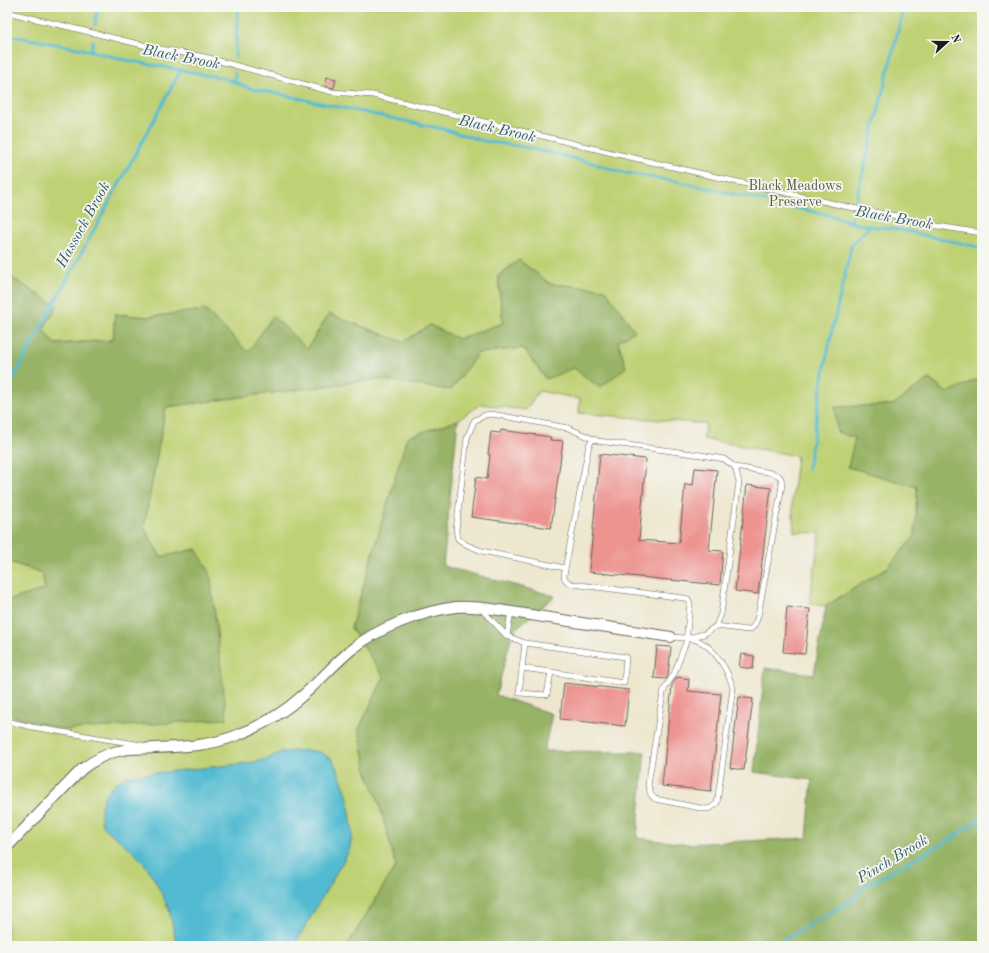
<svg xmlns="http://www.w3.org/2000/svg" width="989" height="953" viewBox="0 0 989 953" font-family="'Old Standard TT',serif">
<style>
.green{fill:#bfd174;stroke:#6e7648}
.forest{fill:#97b366;stroke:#5a6841}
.water{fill:#53bbd1;stroke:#386c76}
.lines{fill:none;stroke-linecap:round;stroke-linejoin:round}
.stream{stroke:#53bbd1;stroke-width:3}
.building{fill:#ed9390}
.service-casing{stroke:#66635b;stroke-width:6}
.minor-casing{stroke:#66635b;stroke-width:12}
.service{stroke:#fff;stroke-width:5}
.minor{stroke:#fff;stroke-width:10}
.labels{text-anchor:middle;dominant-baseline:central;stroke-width:3.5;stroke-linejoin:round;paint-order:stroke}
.park-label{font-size:14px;fill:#555b3b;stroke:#f6f6f2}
.water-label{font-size:15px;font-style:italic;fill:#325c64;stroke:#f6f6f2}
</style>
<rect width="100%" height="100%" fill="#f6f6f2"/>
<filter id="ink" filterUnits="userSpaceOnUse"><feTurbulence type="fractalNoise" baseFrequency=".025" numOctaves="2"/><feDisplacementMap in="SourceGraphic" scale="8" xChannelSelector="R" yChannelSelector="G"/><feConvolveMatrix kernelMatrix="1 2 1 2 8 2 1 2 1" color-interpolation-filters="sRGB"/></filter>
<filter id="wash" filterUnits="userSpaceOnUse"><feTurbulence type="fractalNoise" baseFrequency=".012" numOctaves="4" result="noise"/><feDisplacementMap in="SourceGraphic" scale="16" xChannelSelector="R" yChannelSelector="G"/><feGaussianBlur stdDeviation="0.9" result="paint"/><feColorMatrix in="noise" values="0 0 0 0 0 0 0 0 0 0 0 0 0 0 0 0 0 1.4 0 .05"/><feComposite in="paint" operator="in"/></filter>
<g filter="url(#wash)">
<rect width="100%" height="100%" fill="#eee7cf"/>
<g class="green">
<path d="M7,7H982V377L947,393L929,379L893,405L835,407L855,438L849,467L917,487L915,536L888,567L826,606L809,604L820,533L794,532L792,500L797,456L703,439L706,424L579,413L580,399L539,391L526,410L481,404L458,420L407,437L351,628L384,677L359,729L367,772L378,799L396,866L347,946H7V714L65,730L196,549L161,557L144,527L165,407L378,379L451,390L478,353L523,348L546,379L618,341L605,289L550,284L519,260L498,276L503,323L458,339L430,325L403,342L329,314L307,349L248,352L205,310L147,317L115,314L113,340L55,344L43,330L57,306L7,275Z"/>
<path d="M7,561L42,573L45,590L7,601Z"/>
</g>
<g class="forest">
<path d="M519,260L550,284L605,289L635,331L618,341L626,367L600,388L574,368L546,379L523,348L478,353L451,390L378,379L166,407L144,527L161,557L196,549L210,572L227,719L65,730L7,714V601L45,589L42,573L7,561V275L57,306L43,330L55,344L113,340L115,314L147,317L205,310L248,352L273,316L307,349L329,314L403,342L430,325L458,339L503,323L498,276Z"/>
<path d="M982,377V946H347L396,866L378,799L367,772L359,729L384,677L351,628L407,437L458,420L443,566L555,596L513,631L496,695L552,714L544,751L645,752L637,838L685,844L807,838L812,780L754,772L765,668L814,674L826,606L888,567L915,536L917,487L848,467L855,438L837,432L835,407L893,405L929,379L947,393Z"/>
</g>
<path class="water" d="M307,750L320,752L332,759L339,773L347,794L353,833L349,851L294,946H177L169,909L156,882L144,863L129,848L103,827L101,820V807L105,794L115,783L126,776L250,763L267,759L281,752Z"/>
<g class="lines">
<g class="stream">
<path d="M95,25L97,7"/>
<path d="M7,35L83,49L126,60L224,78L252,89L280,94L329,105L443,129L484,141L524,147L593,163L621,172L680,182L832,216L856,224L901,230L982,248"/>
<path d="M91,51L93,41"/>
<path d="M235,57L238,7"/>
<path d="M234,82L235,73"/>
<path d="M856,200L904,7"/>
<path d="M851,223L852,216"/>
<path d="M7,390L181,70"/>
<path d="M808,469L821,388L832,330L852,244L869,227"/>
<path d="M775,946L787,938L854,899L863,887L949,840L982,818"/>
</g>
</g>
<g id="blocks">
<g class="building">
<path d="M327,77L336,79L334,88L325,86Z"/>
<path d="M501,430L551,437L550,440L563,441L551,528L471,517L476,477L487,479L490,455L488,454L491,432L500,433Z"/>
<path d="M600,454L646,459L639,540L679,543L685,484L693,485L695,468L717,470L709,550L723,551L720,585L589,572Z"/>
<path d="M747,485L771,488L758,594L735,591Z"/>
<path d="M787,607L810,609L805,654L783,652Z"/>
<path d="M657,646L671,647L668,676L666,679L654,678Z"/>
<path d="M741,654L754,656L753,669L739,667Z"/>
<path d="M677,677L689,679L688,691L721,694L711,791L662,786L672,685Z"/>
<path d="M564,683L629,690L625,726L560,719Z"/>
<path d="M739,697L753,699L744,770L730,768Z"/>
</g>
</g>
</g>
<g filter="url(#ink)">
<use href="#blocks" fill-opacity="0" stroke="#66635b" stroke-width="1"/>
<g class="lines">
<defs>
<g id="service">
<path d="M7,12L155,48L205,57L332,92L373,95L608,152L738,182L857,209L903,217L925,224L982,233"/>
<path d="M593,439L589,445L564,575C564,580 567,582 572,584L684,598L688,599L690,603L686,642L674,674L665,688L663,693L648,785L651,795L655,799L705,809L711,808L717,803L733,688C728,671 716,649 699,641C690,637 680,638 671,637"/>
<path d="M565,568L482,551L467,545L458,539L456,530L467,438L474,421L485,415L492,414L568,428L598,441L701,455L724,459L735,467L739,482L721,614L716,626L704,634L688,638"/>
<path d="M481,609L507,636L511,611"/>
<path d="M716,626L748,630C754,629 756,622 758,616L781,491C782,486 783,479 779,476C772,471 744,469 735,467"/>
<path d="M507,636L525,643L626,657L624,683L551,672L547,695L519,693L525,643"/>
<path d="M522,668L551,672"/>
<path d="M7,721L32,727L142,745"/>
</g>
<path id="minor" d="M7,847L82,769C93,761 104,754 118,751C129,748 142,749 154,748C181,747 209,746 235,736C259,727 282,714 302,696C319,682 334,664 351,650C377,628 423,611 456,607C470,606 485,608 499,610L671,637"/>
</defs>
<use href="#service" class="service-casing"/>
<use href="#minor" class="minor-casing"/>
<use href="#service" class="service"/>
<use href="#minor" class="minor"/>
</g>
</g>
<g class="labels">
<g class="park-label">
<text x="795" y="186">Black Meadows<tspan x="795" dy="16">Preserve</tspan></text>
</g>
<g class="water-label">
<text transform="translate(181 58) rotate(11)">Black Brook</text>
<text transform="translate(497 130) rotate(13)">Black Brook</text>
<text transform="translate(894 219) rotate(10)">Black Brook</text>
<text transform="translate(84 225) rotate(-61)">Hassock Brook</text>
<text transform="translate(893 860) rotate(-31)">Pinch Brook</text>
</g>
</g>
<rect width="989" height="953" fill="none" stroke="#f6f6f2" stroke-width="24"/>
<g transform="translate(947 42) rotate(69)" stroke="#f6f6f2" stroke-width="3" paint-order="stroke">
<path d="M0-3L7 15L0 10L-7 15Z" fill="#1c1c1c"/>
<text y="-6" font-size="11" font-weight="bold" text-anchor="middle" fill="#1c1c1c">N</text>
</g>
</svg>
